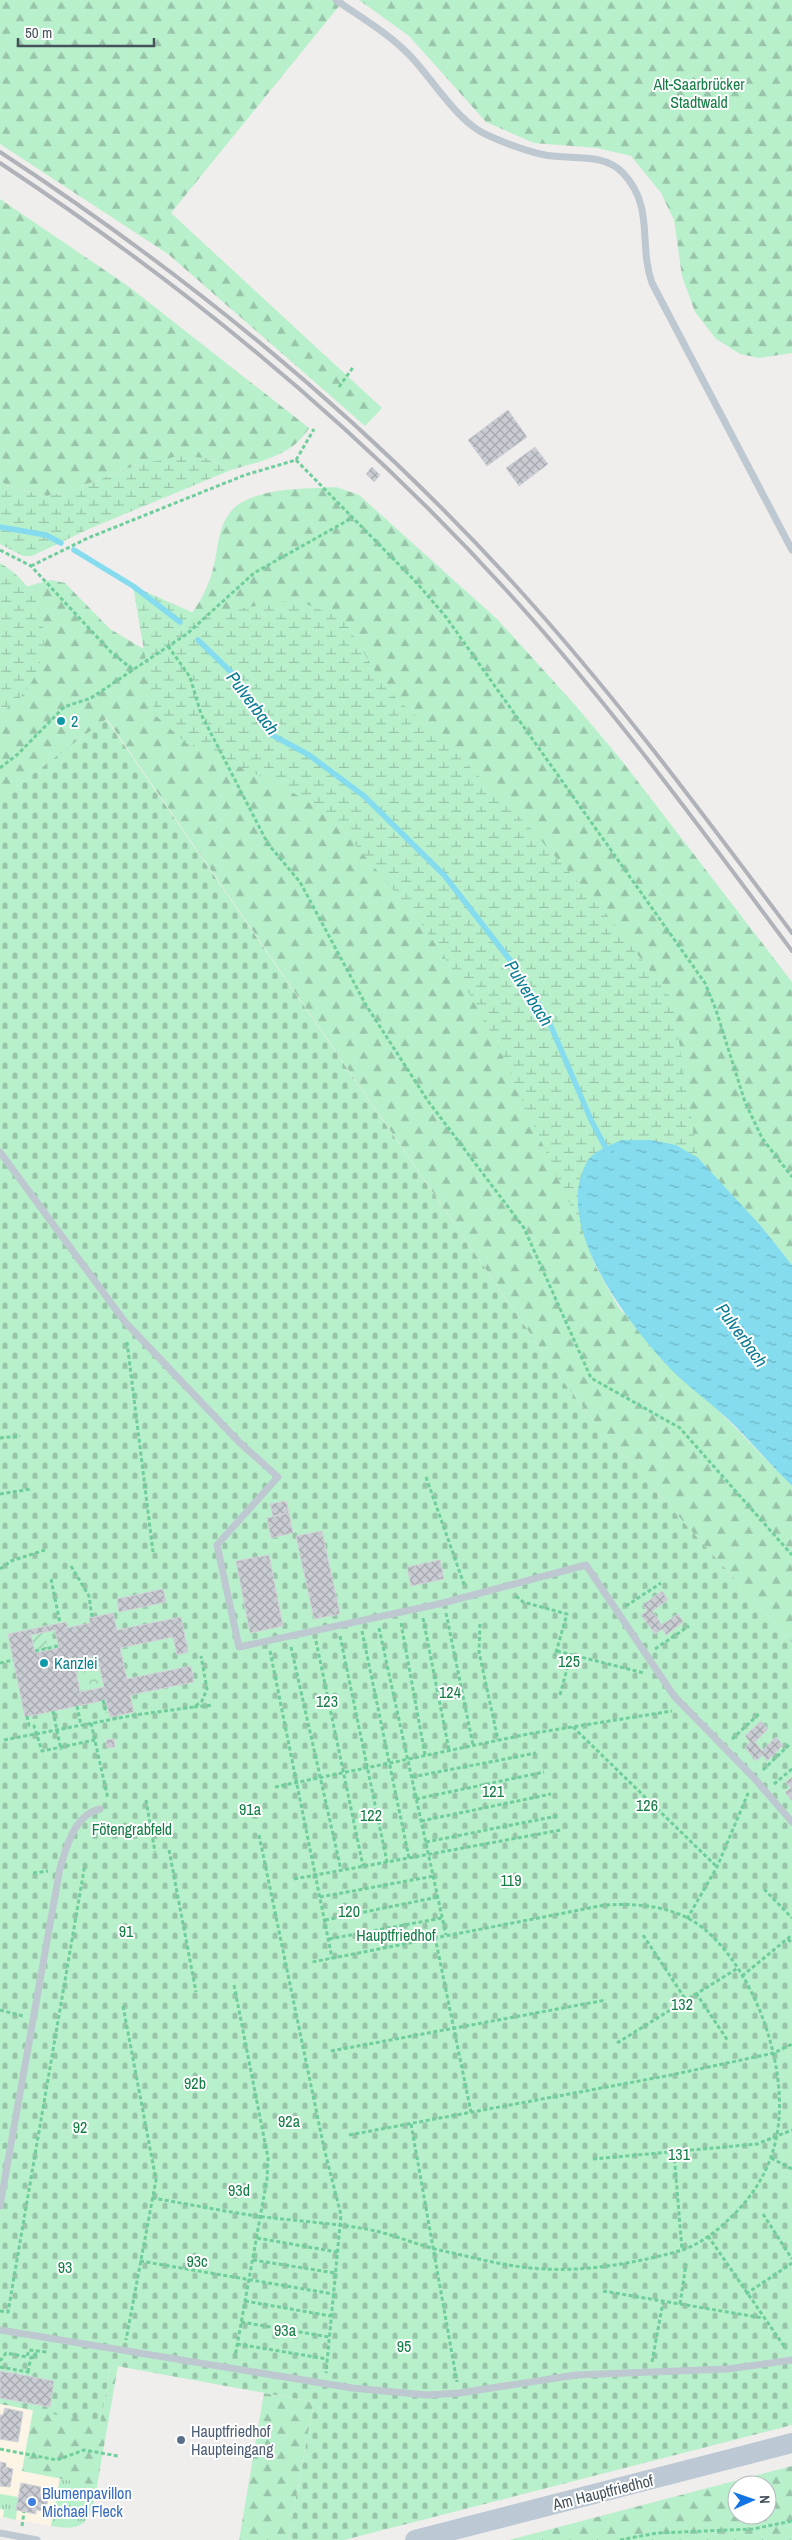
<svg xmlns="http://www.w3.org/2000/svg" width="792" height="2540" viewBox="0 0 792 2540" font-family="'Archivo Narrow',sans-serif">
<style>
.commercial{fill:#fcf4e4}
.grass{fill:url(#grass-tufts)}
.forest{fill:url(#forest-firs);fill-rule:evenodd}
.wetland{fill:url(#wetland-marsh)}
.cemetery{fill:url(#cemetery-stones)}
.park{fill:url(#park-crowns)}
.garden{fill:url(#garden-furrows)}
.water{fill:url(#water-ripples)}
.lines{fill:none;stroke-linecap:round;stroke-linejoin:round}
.stream{stroke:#84dcee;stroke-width:5.5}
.building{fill:url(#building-cross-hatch);stroke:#d1d3d9;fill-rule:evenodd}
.path{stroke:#70ce9d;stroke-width:3;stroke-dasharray:4 2.5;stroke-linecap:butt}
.service{stroke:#bdc8d0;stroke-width:7}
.secondary{stroke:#bcc9d5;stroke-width:20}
.rail{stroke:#afb2b8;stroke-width:4}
.culture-dot{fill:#0f9aa8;stroke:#fff;stroke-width:2}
.service-dot{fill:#5c6f8a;stroke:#fff;stroke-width:2}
.shop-dot{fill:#3f7fe0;stroke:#fff;stroke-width:2}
.labels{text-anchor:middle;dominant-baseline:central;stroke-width:4;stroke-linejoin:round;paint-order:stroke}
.park-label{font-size:16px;fill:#147e45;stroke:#fff}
.culture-label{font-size:16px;fill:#0d838f;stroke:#fff;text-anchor:start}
.service-label{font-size:16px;fill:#4e5e75;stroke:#fff;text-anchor:start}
.street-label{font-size:16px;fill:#45515b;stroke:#fff}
.shop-label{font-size:16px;fill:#366cbe;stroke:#fff;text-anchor:start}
.water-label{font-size:18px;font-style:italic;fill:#097b94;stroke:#fff}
</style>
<defs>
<pattern id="grass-tufts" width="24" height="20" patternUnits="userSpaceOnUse" patternTransform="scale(1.25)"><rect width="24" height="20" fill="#b9f0cc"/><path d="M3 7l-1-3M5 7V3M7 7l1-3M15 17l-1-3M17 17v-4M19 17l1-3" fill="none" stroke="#98c5a9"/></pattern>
<pattern id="forest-firs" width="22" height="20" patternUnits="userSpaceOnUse" patternTransform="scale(1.25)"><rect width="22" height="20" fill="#b9f0cc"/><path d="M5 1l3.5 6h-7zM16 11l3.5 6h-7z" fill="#98c5a9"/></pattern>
<pattern id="wetland-marsh" width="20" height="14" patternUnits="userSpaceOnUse" patternTransform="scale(1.25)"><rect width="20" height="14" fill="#b9f0cc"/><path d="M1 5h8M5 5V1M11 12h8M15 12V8" fill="none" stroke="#98c5a9"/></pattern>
<pattern id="cemetery-stones" width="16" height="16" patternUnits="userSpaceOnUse" patternTransform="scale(1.25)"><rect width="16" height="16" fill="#b9f0cc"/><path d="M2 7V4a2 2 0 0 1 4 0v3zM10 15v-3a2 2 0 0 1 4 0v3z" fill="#98c5a9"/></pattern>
<pattern id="park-crowns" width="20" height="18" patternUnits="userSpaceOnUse" patternTransform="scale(1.25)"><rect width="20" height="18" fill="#b9f0cc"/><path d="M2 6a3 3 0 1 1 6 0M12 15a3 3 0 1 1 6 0" fill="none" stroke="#98c5a9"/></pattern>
<pattern id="garden-furrows" width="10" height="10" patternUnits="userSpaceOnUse" patternTransform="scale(1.25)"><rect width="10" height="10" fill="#b9f0cc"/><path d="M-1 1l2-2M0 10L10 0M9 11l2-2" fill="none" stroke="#98c5a9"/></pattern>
<pattern id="water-ripples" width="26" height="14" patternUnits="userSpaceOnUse" patternTransform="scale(1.25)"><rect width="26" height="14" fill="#84dcee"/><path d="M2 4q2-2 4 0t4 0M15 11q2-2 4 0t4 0" fill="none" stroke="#6eb5c4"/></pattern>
<pattern id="building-cross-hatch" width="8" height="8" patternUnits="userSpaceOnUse" patternTransform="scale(1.25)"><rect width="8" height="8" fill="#c9ccd2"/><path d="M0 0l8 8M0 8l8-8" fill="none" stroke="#a5a8ad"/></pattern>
</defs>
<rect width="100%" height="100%" fill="#f0eded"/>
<path class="commercial" d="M0,2404L33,2410L22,2471L60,2478L51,2526L0,2517Z"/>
<g class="grass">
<path d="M60,2478L97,2486C91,2518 88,2533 51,2526Z"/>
<path d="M0,2494L18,2497L16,2520L3,2517L4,2510L0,2509Z"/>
</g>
<g class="forest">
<path d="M0,0H344L171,213L382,408L365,426L168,254L0,144Z"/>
<path d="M359,0H792V353L759,358L740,354L716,339L695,312L682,276L674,220L661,193L631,156L597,148L534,143L486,122L409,36Z"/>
<path d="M0,199L128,286L309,428C292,456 261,461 231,470L207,458L137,465L67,492L47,496L10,487L0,481Z"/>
<path d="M336,487L359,495L497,619L576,706L622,761L792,982V1265L761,1226L584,1235L596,1267L619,1308L792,1486V1643L601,1430L562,1380L107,719L0,799V610L21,588L51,580L65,583L110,629L142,648C178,635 198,613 211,576C220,550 215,518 242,502C270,487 306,489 336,487Z"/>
<path d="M111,2365L118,2366L97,2486L22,2471L33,2410L100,2422Z"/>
<path d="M264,2393L314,2402L288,2540H239Z"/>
<path d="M792,2466V2540H509ZM737,2485H767V2515H737Z"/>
</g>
<g class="wetland">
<path d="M179,456L207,458L231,470L91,528L32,556H23L0,544V481L10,487L47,496L67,492L137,465Z"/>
<path d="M0,563C59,597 58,679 0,713Z"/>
<path d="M133,586L198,615L295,600L343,618L376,673L394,696L455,752L528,826L604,911L672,999L698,1158L676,1145L578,1204L584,1235L494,1038L468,992L420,922L332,817L282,786L186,743L155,715Z"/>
</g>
<path class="cemetery" d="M106,719L562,1380L601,1430L792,1643V2425L344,2540H288L314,2402L111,2365L100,2423L0,2404V799Z"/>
<path class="park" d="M97,1656L104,1687L80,1692L74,1660Z"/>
<path class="garden" d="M55,1630L56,1634L46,1636L47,1645L58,1644L35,1650L31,1635Z"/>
<path class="water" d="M621,1140H651L676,1145L698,1158L761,1226L792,1265V1486C773,1467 755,1447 737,1428C714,1404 685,1386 663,1361C625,1318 552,1224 587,1162C593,1151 611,1145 621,1140Z"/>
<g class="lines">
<g class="stream">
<path d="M0,527L46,535L61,543"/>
<path d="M74,550L133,586L180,622"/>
<path d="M198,640L230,671L272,735L309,755L364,796L444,875L510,960L547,1017L591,1120L609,1154"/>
</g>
</g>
<g class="building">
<path d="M508,410L527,437L487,466L468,440Z"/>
<path d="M535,447L548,464L519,486L506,468Z"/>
<path d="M372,467L380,475L374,482L366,474Z"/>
<path d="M286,1501L289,1513L273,1516L270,1504Z"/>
<path d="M289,1513L293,1533L271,1538L267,1518Z"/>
<path d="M322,1531L340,1614L314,1619L296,1536Z"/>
<path d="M269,1555L283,1626L250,1633L236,1561Z"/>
<path d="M440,1560L444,1579L411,1586L407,1567Z"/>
<path d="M163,1589L166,1602L119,1612L117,1599Z"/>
<path d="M662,1591L668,1600L652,1611L662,1625L678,1614L683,1622L666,1635L662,1629L655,1634L641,1615L647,1611L643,1605Z"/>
<path d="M113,1613L117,1630L181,1617L187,1646L188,1652L177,1655L173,1637L120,1648L127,1679L191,1666L194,1682L130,1695L134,1712L110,1717L106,1700L25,1717L8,1634L66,1622L67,1628L90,1623L89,1618ZM55,1630L59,1648L35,1653L31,1635ZM97,1656L104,1687L80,1692L74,1660Z"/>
<path d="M761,1721L768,1729L755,1742L762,1751L776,1737L783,1745L767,1761L763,1755L756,1761L745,1747L750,1742L745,1736Z"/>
<path d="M114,1739L115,1747L107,1748L106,1740Z"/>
<path d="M792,1777V1801L785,1792L791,1788L786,1782Z"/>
<path d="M0,2371L54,2381L50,2407L0,2398Z"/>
<path d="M5,2408L23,2412L18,2442L0,2439V2415H3Z"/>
<path d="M0,2462L6,2463V2467L13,2469L10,2487L0,2486Z"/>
<path d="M21,2483L41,2487L40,2495L49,2496L45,2511L36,2510V2514L16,2510Z"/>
</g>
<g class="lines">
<g class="path">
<path d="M339,387L354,366"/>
<path d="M296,460L416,582L446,617L705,983L716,1010L745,1102L762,1138L792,1177"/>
<path d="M0,550L31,566L111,652L132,669"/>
<path d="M31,566L88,538L245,475L296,460L314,429"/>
<path d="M168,646L190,677L201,714L268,844L300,882L366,1005L428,1101L524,1228L591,1378L680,1428L792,1555"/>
<path d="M0,768L18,754L64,707L91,698L188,633L254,573L352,518"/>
<path d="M127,1342L153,1552"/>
<path d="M0,1438L20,1436"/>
<path d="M426,1477L465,1587"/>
<path d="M0,1494L31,1489"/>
<path d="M71,1566L89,1596L92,1617"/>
<path d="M0,1569L11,1561L45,1550"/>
<path d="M51,1579L60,1623"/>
<path d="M516,1596L523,1602L567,1614L555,1656"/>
<path d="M626,1606L661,1583"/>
<path d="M446,1613L473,1745"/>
<path d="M423,1618L449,1750"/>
<path d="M401,1623L425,1755"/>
<path d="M480,1624L479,1652L498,1740"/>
<path d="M379,1628L446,1935"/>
<path d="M362,1631L409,1858"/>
<path d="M340,1636L387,1862"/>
<path d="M316,1641L363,1866"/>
<path d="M291,1647L341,1870"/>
<path d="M655,1649L689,1626"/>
<path d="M35,1651L58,1646"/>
<path d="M270,1651L332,1958"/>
<path d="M557,1651L644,1673"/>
<path d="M0,1663L13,1660"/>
<path d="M560,1695L571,1654"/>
<path d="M103,1700L106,1713"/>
<path d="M77,1706L81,1725"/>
<path d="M194,1707L213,1705"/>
<path d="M53,1711L61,1750"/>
<path d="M27,1716L29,1725L34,1726L42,1751L95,1740"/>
<path d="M91,1723L108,1799"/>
<path d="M573,1727L717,1867"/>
<path d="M732,1739L760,1713"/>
<path d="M4,1740L135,1715L194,1707L202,1701L207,1689L201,1656"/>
<path d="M763,1770L789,1745"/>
<path d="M412,1777L536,1753"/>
<path d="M774,1784L792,1769"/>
<path d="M275,1787L528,1734L672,1711"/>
<path d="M416,1799L544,1772"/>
<path d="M146,1800L155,1852"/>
<path d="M421,1821L551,1794"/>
<path d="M259,1835L324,2148L341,2215L326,2373"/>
<path d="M426,1842L557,1816"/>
<path d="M169,1850L196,1992"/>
<path d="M33,1873L48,1871"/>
<path d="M294,1879L561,1830"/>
<path d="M764,1889L792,1918"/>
<path d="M320,1897L434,1876"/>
<path d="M687,1919L717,1867L749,1791"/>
<path d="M325,1920L438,1897"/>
<path d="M643,1935L686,2000"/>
<path d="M435,1937L471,2112"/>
<path d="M329,1939L442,1918"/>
<path d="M788,1939L792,1943"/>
<path d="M742,1976L792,1935"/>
<path d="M234,1985L268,2158L267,2179L235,2357"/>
<path d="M696,1993L728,2041"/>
<path d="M123,2006L156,2180L126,2340"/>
<path d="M0,2010L23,2016"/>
<path d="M617,2043L738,1968"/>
<path d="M331,2051L606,2000"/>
<path d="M411,2124L457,2382"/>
<path d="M349,2135L671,2075L774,2053L792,2044"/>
<path d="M674,2153L682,2250"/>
<path d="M771,2158L792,2169"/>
<path d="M593,2159L757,2144L792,2130"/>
<path d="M152,2198C189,2204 226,2212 264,2217C297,2221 332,2223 366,2229C389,2233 412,2243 435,2249C467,2256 499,2265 531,2268C580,2273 632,2264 679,2251C698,2246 717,2231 730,2218C753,2197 770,2169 776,2139C791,2072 756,1971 703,1928C675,1906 639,1903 605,1905L312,1962"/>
<path d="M763,2214L792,2259"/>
<path d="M708,2236L786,2349"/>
<path d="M257,2238L337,2252"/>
<path d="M253,2260L335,2273"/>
<path d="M140,2261L333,2294"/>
<path d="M603,2291L763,2318"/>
<path d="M746,2294L792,2263"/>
<path d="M245,2301L331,2316"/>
<path d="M680,2304L686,2264"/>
<path d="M0,2311L8,2312L85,1864"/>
<path d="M241,2322L329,2337"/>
<path d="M237,2344L327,2359"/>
<path d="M30,2357L35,2358L36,2351"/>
<path d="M0,2361L6,2353L27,2357L29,2350L47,2352"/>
<path d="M652,2362L663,2302"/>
<path d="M0,2367L28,2372L27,2376"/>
<path d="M28,2372L31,2357"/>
<path d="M0,2449L57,2460L84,2450L118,2456"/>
<path d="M22,2526L24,2512"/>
<path d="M620,2540L657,2533L753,2529L792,2521"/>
</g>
<g class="service">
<path d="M336,0C362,18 393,36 414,60C434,82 459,123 487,135C505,143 526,151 545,155C571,160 603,152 623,173C655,207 638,244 652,283L792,550"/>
<path d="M0,1152L125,1322L239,1442L278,1477L217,1545L239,1647L443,1603L586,1565L674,1696L754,1778L792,1822"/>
<path d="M0,2206L60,1868C67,1846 74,1815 100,1809"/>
<path d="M0,2330L352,2388L427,2395L459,2393L576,2375L728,2369L792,2360"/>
<path d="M0,2533L37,2540"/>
</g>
<path class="secondary" d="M415,2540L792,2443"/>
<g class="rail">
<path d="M0,152C188,275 364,419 515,585C615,695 703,814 792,933"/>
<path d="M0,163C185,285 359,428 508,592C611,705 701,829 792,951"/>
</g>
</g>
<g class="culture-dot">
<circle cx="61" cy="721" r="5"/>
<circle cx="44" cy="1663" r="5"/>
</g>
<circle class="service-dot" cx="181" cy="2440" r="5"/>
<circle class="shop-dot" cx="32" cy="2502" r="5"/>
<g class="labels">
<g class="park-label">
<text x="699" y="84">Alt-Saarbrücker<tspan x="699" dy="18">Stadtwald</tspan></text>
<text x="569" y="1661">125</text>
<text x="450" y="1692">124</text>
<text x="327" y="1701">123</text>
<text x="493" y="1791">121</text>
<text x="647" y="1805">126</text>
<text x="250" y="1809">91a</text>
<text x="371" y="1815">122</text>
<text x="132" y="1829">Fötengrabfeld</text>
<text x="511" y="1880">119</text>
<text x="349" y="1911">120</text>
<text x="126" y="1931">91</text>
<text x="396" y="1935">Hauptfriedhof</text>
<text x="682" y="2004">132</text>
<text x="195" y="2083">92b</text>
<text x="289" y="2121">92a</text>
<text x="80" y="2127">92</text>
<text x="679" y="2154">131</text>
<text x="239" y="2190">93d</text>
<text x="197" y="2261">93c</text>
<text x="65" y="2267">93</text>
<text x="285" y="2330">93a</text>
<text x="404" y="2346">95</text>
</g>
<g class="culture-label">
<text x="71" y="721">2</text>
<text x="54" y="1663">Kanzlei</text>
</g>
<g class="service-label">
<text x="191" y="2431">Hauptfriedhof<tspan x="191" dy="18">Haupteingang</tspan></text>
</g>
<g class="street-label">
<text transform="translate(603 2492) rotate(-14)">Am Hauptfriedhof</text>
</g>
<g class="shop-label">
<text x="42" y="2493">Blumenpavillon<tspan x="42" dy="18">Michael Fleck</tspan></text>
</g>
<g class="water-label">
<text transform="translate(253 703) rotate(53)">Pulverbach</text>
<text transform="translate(529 993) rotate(58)">Pulverbach</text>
<text transform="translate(742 1335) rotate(54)">Pulverbach</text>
</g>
</g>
<g transform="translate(752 2500) rotate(88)"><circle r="24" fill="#ffffff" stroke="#b5b9bd"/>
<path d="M0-4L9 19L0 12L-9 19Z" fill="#1375e3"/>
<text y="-8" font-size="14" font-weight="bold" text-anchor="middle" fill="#45515b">N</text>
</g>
<path d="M18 38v8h136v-8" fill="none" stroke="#45515b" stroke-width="2.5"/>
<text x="25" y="38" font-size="15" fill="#45515b" stroke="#ffffff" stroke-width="4" paint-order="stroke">50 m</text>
</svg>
